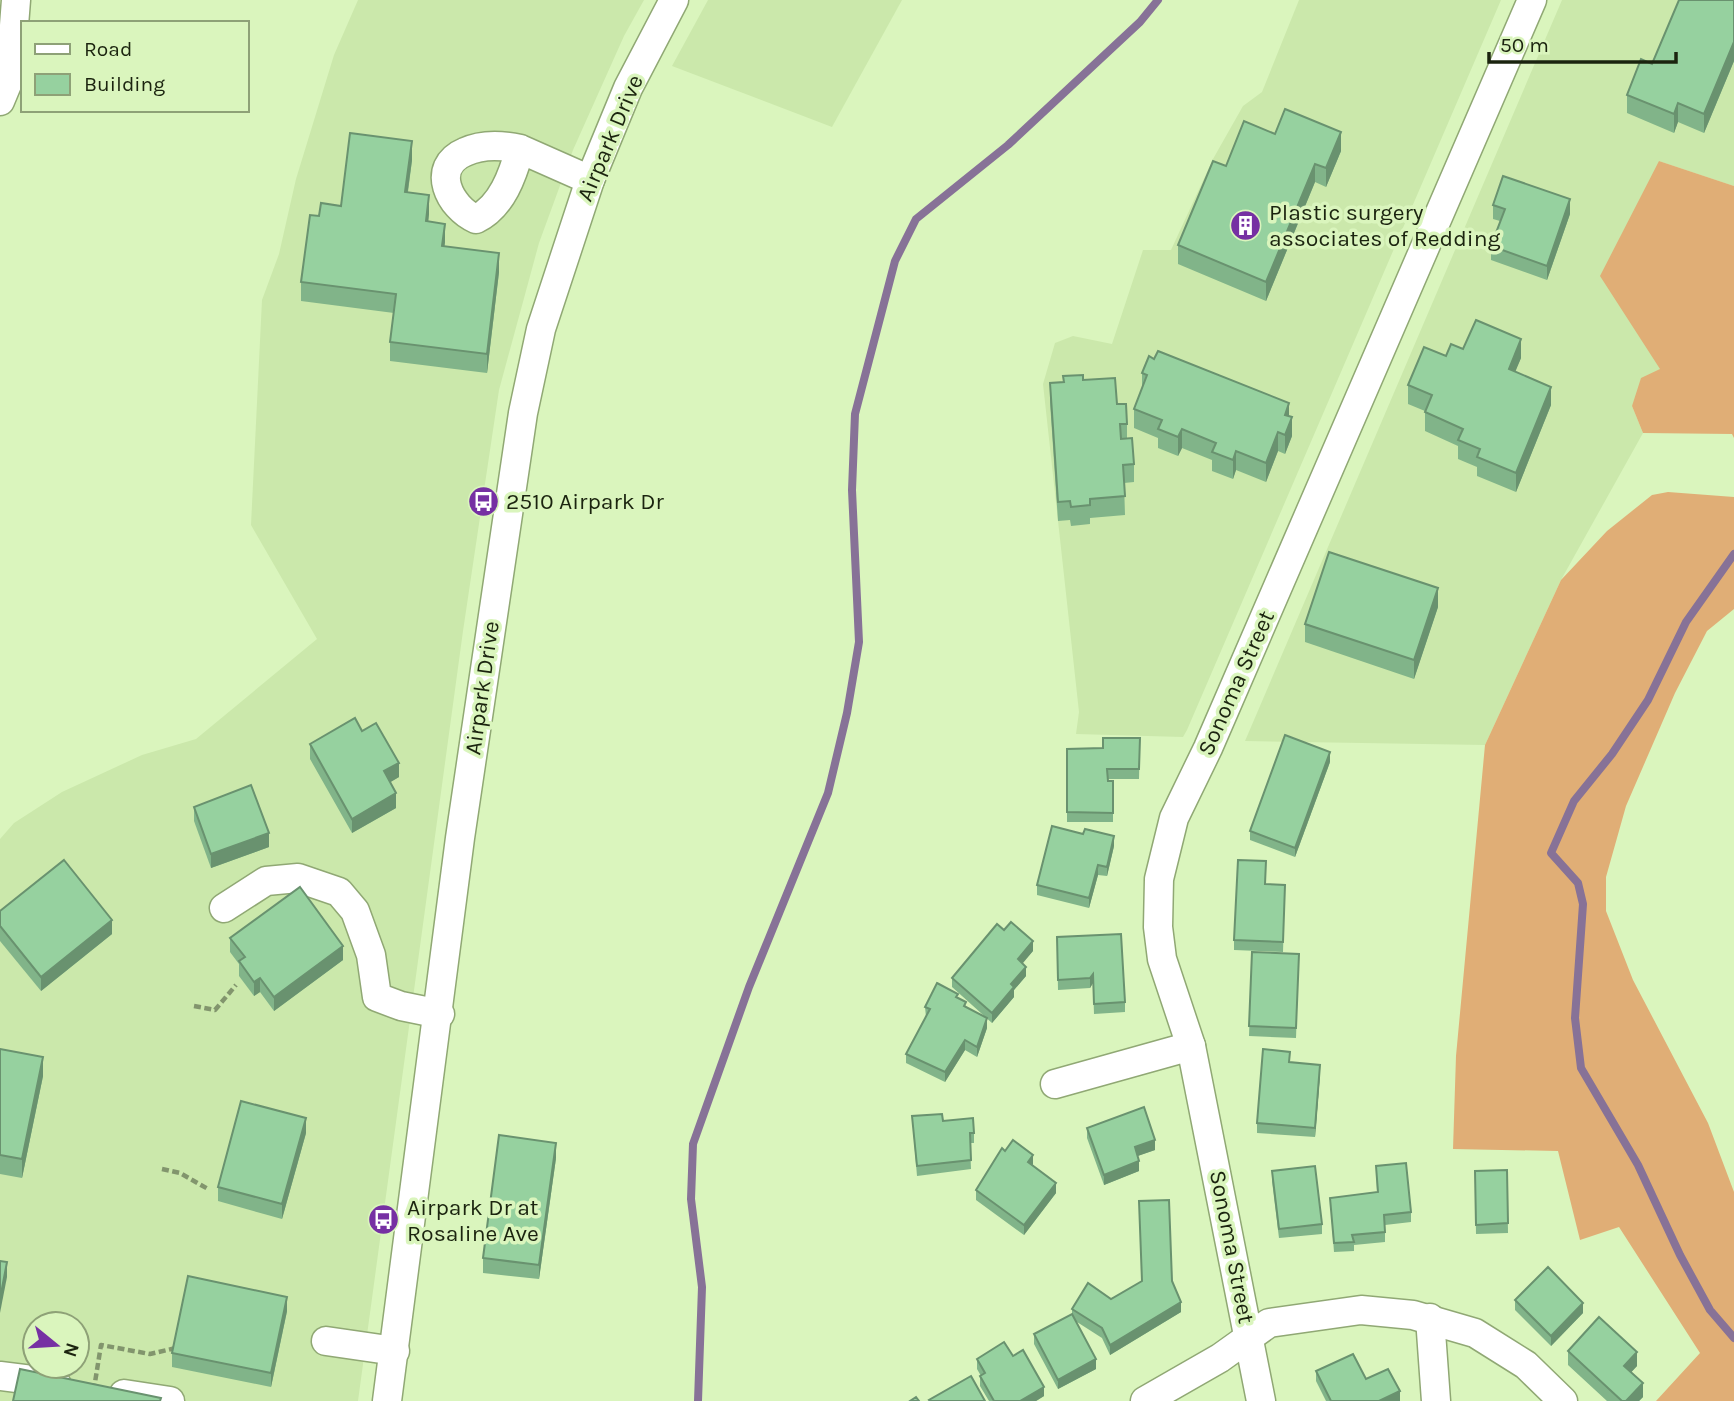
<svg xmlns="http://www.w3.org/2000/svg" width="1734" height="1401" viewBox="0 0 1734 1401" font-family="Karla,sans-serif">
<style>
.built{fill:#cbe8ab;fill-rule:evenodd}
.forest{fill:#e0ae76}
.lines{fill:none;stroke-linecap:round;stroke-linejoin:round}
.stream{stroke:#877297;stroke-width:8}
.minor-casing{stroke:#90a874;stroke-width:31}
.path{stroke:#82956d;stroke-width:4.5;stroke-dasharray:7 3.5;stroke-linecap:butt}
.minor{stroke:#fff;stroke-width:28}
.wall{fill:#81b489}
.shaded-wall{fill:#69926f}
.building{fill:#96d19f;stroke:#69926f;stroke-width:2}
.labels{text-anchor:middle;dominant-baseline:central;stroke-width:7;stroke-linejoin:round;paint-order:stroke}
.street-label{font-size:23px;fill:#1b240f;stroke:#daf5bd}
.poi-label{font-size:23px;fill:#1b240f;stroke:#daf5bd;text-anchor:start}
</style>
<rect width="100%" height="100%" fill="#daf5bd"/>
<g class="built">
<path d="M358,0H644L624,36L573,150L539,243L499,390L463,631L358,1401H0V839L14,823L62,792L142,755L196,739L317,639L251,525L262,300L279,254L296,179L334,55ZM35,1324H77V1366H35Z"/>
<path d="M708,0H902L832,127L672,66Z"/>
<path d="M1299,0H1501L1187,730L1183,737L1076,734L1079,712L1043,384L1055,343L1073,336L1112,344L1143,250H1171L1213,159L1243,106L1262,92Z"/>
<path d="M1562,0H1734V186L1659,161L1660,370L1632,406L1643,433L1561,580L1485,745L1245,741Z"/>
</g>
<g class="forest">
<path d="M1659,161L1734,186V438L1732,434L1643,433L1632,406L1641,378L1660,369L1600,276Z"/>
<path d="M1668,492L1734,497V609L1707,631L1675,693L1626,806L1606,877V911L1633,980L1708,1123L1734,1192V1401H1656L1700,1353L1619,1227L1580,1240L1558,1151L1453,1149L1456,1056L1485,745L1561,580L1607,531L1652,495Z"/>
</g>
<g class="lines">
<g class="stream">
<path d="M1734,554L1686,622L1648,700L1612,754L1574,801L1551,853L1578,883L1583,904L1575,1018L1581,1068L1638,1165L1680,1255L1710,1310L1734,1338"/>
<path d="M698,1401L702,1287L691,1199L693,1144L749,987L828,793L847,713L859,642L852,490L855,414L895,261L916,219L1008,145L1140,22L1158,0"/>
</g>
<defs>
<g id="minor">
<path d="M0,101L10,77L16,0"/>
<path d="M520,149C502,145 482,144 465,152C429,167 450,208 476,219C502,207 513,174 520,149L590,180"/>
<path d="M224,908L266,881L298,878L339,892L355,911L371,955L377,997L401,1006L440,1014"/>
<path d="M1055,1084L1191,1046"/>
<path d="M1430,1318L1436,1401"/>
<path d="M326,1341L395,1351"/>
<path d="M0,1376L56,1383"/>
<path d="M124,1394L170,1401"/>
<path d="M387,1401L460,838L523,413L541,329L590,180L628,88L674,0"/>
<path d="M1145,1401L1220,1358L1269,1323L1361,1310L1413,1315L1475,1333L1526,1365L1563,1401"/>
<path d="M1261,1401L1191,1046L1162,959L1158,927L1159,879L1174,818L1208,748L1532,0"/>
</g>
</defs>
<use href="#minor" class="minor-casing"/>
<g class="path">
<path d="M194,1006L215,1010L236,985"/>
<path d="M162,1169L180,1173L208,1189"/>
<path d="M92,1401L101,1345L150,1354L176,1348"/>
</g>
<use href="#minor" class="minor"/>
</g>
<g class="wall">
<path d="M1734,0V61L1704,133L1678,122L1674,133L1627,113V95L1652,64Z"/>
<path d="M1275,134L1341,151L1326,187L1315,182L1266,301L1178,264V245L1226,166Z"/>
<path d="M412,160L408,192L429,214L428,222L445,242L444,247L499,272L487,373L390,361V342L394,313L301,301V282L319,216L341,206Z"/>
<path d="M1493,205L1570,214L1547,280L1491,260V246L1500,221L1493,219Z"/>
<path d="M1463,349L1521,358L1515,371L1551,405L1516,492L1477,476V467L1458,459V446L1425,431V411L1408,404V385L1446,356Z"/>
<path d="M1142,373L1289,416L1292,436L1285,454L1278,451L1266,482L1236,470L1233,479L1212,471V460L1182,448L1178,456L1158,448V438L1134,428V409L1142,389Z"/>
<path d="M1083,380L1117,404L1127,424V439L1134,464V482L1124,483L1125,515L1090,518V524L1071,526L1070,520L1058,521L1050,402V383Z"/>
<path d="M1438,607L1414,679L1305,642V624Z"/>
<path d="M362,731L399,777L390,782L396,808L352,833L310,759V744Z"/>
<path d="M1140,738L1139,779H1108V781H1113V822H1067V749L1103,748Z"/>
<path d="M1330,762L1295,857L1250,840V831Z"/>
<path d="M194,807L269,847L211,868L194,821Z"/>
<path d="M1114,846L1107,876L1098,875L1089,908L1037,895V885Z"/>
<path d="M1285,885L1283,952L1234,950V940Z"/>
<path d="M0,911L112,934L41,991L0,941Z"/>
<path d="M1057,937L1125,1002V1012L1094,1014L1093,983L1090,988L1058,990Z"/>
<path d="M230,938L343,960L274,1011L260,992L254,996L239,976V964L230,952Z"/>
<path d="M1033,951L1022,963L1026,976L1014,990V997L992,1023L952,987V978Z"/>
<path d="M1252,952L1299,954L1296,1038L1249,1036Z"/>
<path d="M958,998L987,1028L977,1057L965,1050L945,1082L906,1063V1054L926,1017L925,1007Z"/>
<path d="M0,1049L43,1076L22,1178L0,1174Z"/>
<path d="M1320,1074L1315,1137L1257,1133V1123Z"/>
<path d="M912,1116L943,1121L974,1133V1143H970L971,1169L917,1176Z"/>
<path d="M1087,1128L1155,1150L1137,1156L1139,1171L1104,1185L1087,1138Z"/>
<path d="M306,1133L282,1219L218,1201V1187Z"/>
<path d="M1005,1151L1033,1164L1032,1165L1056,1193L1024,1235L976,1200V1190Z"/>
<path d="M556,1158L539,1279L483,1273V1258Z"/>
<path d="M1376,1166L1411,1212V1222L1385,1225V1242L1354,1245V1251L1334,1252L1330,1198L1377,1192Z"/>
<path d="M1507,1170L1508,1233L1476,1234L1475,1171Z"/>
<path d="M1272,1171L1322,1224V1234L1279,1238L1272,1181Z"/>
<path d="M1172,1281L1181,1312L1110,1355L1102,1338L1077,1322L1096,1369L1058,1389L1034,1344V1334L1072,1314V1309Z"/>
<path d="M1515,1300L1583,1313L1551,1346L1515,1310Z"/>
<path d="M287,1311L271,1387L172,1367V1353Z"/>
<path d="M1568,1351L1637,1366L1631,1372L1643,1397L1639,1401H1607L1568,1365Z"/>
<path d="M1013,1356L1044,1396L1036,1401H989L980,1386V1376H981L977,1369V1359Z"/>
<path d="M1316,1371L1366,1379L1400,1401H1326L1316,1381Z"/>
</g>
<g class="shaded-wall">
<path d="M1734,42V61L1704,133V114Z"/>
<path d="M1678,103V122L1674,133V114Z"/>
<path d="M1341,132V151L1326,187V168Z"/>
<path d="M412,141V160L405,211V192Z"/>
<path d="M1315,164V182L1266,301V282Z"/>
<path d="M429,195V214L426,240V221Z"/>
<path d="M1570,199V214L1547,280V266Z"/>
<path d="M445,224V242L442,265V246Z"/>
<path d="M499,253V272L487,373V354Z"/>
<path d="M1521,339V358L1509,387V369Z"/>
<path d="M1551,387V405L1516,492V473Z"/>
<path d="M1289,403V422L1285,415Z"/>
<path d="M1292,417V436L1285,454V435Z"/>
<path d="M1182,429V448L1178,456V437Z"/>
<path d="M1278,432V451L1266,482V463Z"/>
<path d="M1236,451V470L1233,479V460Z"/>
<path d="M1438,588V607L1414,679V660Z"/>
<path d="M1330,752V762L1295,857V848Z"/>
<path d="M399,763V777L384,786V771Z"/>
<path d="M396,793V808L352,833V819Z"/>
<path d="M269,833V847L211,868V854Z"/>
<path d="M1114,836V846L1107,876V867Z"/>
<path d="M1098,865V875L1089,908V898Z"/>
<path d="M112,920V934L41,991V977Z"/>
<path d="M1033,941V951L1018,969V959Z"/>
<path d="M343,946V960L274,1011V997Z"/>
<path d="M1026,967V976L1014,990V997L992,1023V1013L1011,984Z"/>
<path d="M1093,974V983L1090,988V978Z"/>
<path d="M260,978V992L254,996V982Z"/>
<path d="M987,1018V1028L977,1057V1047Z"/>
<path d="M965,1040V1050L945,1082V1072Z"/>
<path d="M43,1057V1076L22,1178V1159Z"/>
<path d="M1320,1065V1074L1315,1137V1128Z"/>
<path d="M306,1118V1133L282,1219V1204Z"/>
<path d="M1155,1140V1150L1135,1157V1147Z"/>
<path d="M556,1143V1158L539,1279V1265Z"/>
<path d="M1033,1155V1164L1028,1172V1162Z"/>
<path d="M1139,1161V1171L1104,1185V1175Z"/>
<path d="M1056,1183V1193L1024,1235V1225Z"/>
<path d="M7,1262V1277L0,1313V1299Z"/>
<path d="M287,1297V1311L271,1387V1373Z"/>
<path d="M1181,1302V1312L1110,1355V1345Z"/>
<path d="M1583,1303V1313L1551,1346V1336Z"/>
<path d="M1637,1352V1366L1624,1380V1366Z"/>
<path d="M1096,1359V1369L1058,1389V1380Z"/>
<path d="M1643,1383V1397L1639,1401H1626Z"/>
<path d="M1044,1387V1396L1036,1401H1020Z"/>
<path d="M1400,1391V1401H1379Z"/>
</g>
<g class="building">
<path d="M1679,0H1734V42L1704,114L1678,103L1674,114L1627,95L1641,59L1652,64Z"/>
<path d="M1285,109L1341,132L1326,168L1315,164L1266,282L1178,245L1213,161L1226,166L1244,121L1275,134Z"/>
<path d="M350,133L412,141L405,192L429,195L426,221L445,224L442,246L499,253L487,354L390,342L396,294L301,282L310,215L319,216L321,203L341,206Z"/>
<path d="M1503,176L1570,199L1547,266L1491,246L1505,209L1493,205Z"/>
<path d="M1476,320L1521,339L1509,369L1551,387L1516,473L1477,457L1480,449L1458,440L1463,429L1425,412L1432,395L1408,385L1424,347L1446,356L1451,344L1463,349Z"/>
<path d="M1158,351L1289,403L1285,415L1292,417L1285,435L1278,432L1266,463L1236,451L1233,460L1212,452L1216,443L1182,429L1178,437L1158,429L1162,420L1134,409L1147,375L1142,373L1149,356L1154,359Z"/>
<path d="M1083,375V380L1115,378L1117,404H1126L1127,424H1120L1121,439L1132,438L1134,464L1123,465L1125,496L1090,499V505L1071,507L1070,501L1058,502L1050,383L1064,382L1063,376Z"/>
<path d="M1329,552L1438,588L1414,660L1305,624Z"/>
<path d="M355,718L362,731L376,723L399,763L384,771L396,793L352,819L310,744Z"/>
<path d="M1285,735L1330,752L1295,848L1250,831Z"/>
<path d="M1103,738H1140L1139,769H1107L1108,781H1113V813L1067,812V749L1103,748Z"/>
<path d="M251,785L269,833L211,854L194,807Z"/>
<path d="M1052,826L1083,834L1085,829L1114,836L1107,867L1098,865L1089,898L1037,885Z"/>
<path d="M64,860L112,920L41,977L0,926V911Z"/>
<path d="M1238,860L1266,861L1265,884L1285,885L1283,942L1234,940Z"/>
<path d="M300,887L343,946L274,997L260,978L254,982L239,961L245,957L230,938Z"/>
<path d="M1011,922L1033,941L1018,959L1026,967L1011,984L1014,987L992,1013L952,978L997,924L1004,930Z"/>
<path d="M1121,934L1125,1002L1094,1004L1093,974L1090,978L1058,980L1057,937Z"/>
<path d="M1252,952L1299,954L1296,1028L1249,1026Z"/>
<path d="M937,983L958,994L956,997L966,1002L964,1006L987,1018L977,1047L965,1040L945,1072L906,1054L930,1009L925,1007Z"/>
<path d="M0,1049L43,1057L22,1159L0,1155Z"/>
<path d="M1263,1049L1290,1052L1289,1062L1320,1065L1315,1128L1257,1123Z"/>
<path d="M241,1101L306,1118L282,1204L218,1187Z"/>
<path d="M1144,1107L1155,1140L1135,1147L1139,1161L1104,1175L1087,1128Z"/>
<path d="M942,1114L943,1121L973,1118L974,1133H970L971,1160L917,1166L912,1116Z"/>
<path d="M499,1135L556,1143L539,1265L483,1258Z"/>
<path d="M1013,1140L1033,1155L1028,1162L1056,1183L1024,1225L976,1190L1002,1148L1005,1151Z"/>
<path d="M1406,1163L1411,1212L1384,1215L1385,1232L1352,1235L1354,1242L1334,1243L1330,1198L1378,1192L1376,1166Z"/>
<path d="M1315,1166L1322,1224L1279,1229L1272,1171Z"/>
<path d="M1507,1170L1508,1223L1476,1225L1475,1171Z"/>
<path d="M1169,1200L1172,1281L1181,1302L1110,1345L1102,1328L1072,1309L1088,1283L1111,1299L1142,1281L1139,1201Z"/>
<path d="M0,1261L7,1262L0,1299Z"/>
<path d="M1548,1267L1583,1303L1551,1336L1515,1300Z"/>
<path d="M188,1276L287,1297L271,1373L172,1353Z"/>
<path d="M1072,1314L1096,1359L1058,1380L1034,1334Z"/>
<path d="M1599,1317L1637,1352L1624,1366L1643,1383L1626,1401H1622L1568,1351Z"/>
<path d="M1004,1342L1013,1356L1023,1350L1044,1387L1020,1401H994L980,1376L985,1373L977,1359Z"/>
<path d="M1353,1354L1366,1379L1388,1369L1400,1391L1379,1401H1331L1316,1371Z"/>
<path d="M20,1369L161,1398L160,1401H13Z"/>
<path d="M971,1376L985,1401H930L929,1400Z"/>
<path d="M916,1397L919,1401H910Z"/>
</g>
<defs>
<symbol id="building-disc" viewBox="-11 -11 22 22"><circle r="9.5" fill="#7630a3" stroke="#daf5bd"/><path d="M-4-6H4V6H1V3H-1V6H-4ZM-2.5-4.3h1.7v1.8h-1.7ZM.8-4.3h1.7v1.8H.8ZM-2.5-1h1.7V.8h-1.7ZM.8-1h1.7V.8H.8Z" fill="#fff"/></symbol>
<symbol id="bus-disc" viewBox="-11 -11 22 22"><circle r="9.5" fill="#7630a3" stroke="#daf5bd"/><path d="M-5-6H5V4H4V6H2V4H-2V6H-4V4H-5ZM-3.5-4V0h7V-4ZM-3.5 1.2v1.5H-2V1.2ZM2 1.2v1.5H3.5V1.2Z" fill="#fff"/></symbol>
</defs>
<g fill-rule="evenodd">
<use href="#building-disc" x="1228" y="208" width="35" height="35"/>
<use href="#bus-disc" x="466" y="484" width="35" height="35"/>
<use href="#bus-disc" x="366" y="1202" width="35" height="35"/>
</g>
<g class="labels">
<g class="street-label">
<text transform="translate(610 138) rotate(-67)">Airpark Drive</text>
<text transform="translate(1236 683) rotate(-66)">Sonoma Street</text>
<text transform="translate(482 688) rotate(-82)">Airpark Drive</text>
<text transform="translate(1232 1247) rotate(79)">Sonoma Street</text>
</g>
<g class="poi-label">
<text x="1269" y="212">Plastic surgery<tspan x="1269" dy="26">associates of Redding</tspan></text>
<text x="506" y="501">2510 Airpark Dr</text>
<text x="407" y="1207">Airpark Dr at<tspan x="407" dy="26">Rosaline Ave</tspan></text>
</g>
</g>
<rect x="21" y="21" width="228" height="91" fill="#daf5bd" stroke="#8ea177" stroke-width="2"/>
<rect x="35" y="44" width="35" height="10" fill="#ffffff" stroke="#8ea177" stroke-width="2"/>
<text x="84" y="56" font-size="21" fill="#1b240f">Road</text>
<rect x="35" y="74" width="35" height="21" fill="#96d19f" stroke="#8ea177" stroke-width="2"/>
<text x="84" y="91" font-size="21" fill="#1b240f">Building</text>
<g transform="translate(56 1345) rotate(108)"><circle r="33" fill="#daf5bd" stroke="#8ea177" stroke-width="2"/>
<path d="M0-5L12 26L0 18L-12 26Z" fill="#7630a3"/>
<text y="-10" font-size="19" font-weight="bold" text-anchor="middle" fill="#1b240f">N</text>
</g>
<path d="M1489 52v10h187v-10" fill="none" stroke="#1b240f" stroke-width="3.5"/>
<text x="1500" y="52" font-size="21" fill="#1b240f" stroke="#daf5bd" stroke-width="5" paint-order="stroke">50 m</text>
</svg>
